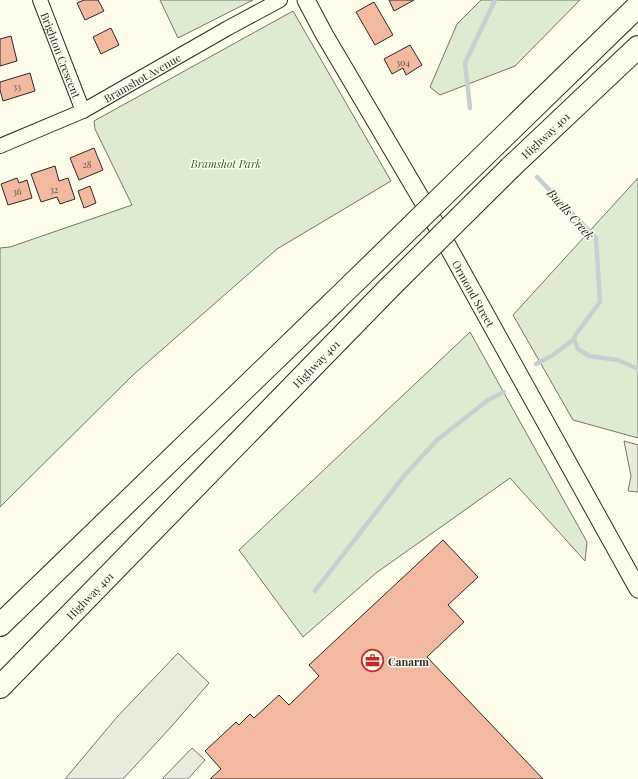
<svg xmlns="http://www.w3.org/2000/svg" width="638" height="779" viewBox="0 0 638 779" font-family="'Playfair Display',serif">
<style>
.green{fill:#deebd1;stroke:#74746e}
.parking{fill:#eceadb;stroke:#74746e}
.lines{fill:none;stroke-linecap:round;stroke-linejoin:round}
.stream{stroke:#c7d0d0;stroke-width:4.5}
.building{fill:#f2b8a0;stroke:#2b2b2b}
.minor-casing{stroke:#2b2b2b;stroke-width:16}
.tertiary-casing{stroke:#2b2b2b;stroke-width:19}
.motorway-casing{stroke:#2b2b2b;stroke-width:24}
.minor{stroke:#fdfbea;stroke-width:14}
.tertiary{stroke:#fdfbea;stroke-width:17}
.motorway{stroke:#fdfbea;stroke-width:22}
.motorway-bridge-casing{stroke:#2b2b2b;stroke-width:24;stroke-linecap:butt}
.motorway-bridge{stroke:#fdfbea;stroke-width:22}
.labels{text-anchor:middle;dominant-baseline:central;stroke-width:3;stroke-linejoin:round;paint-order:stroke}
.number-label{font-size:9px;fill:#5d4e48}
.street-label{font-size:11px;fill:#2b2b2b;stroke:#fdfbea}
.park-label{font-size:11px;font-style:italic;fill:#34623c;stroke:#fdfbea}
.poi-label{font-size:11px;font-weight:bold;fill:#2b2b2b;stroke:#fdfbea;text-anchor:start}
.water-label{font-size:12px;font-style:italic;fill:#2b2b2b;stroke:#fdfbea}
</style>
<rect width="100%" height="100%" fill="#fdfbea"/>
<g class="green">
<path d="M160,0H253L178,38Z"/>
<path d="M481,0H580L515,66L440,95L430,87L457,24Z"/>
<path d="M293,11L391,181L277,249L133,375L0,507V248L10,247L132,205L95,129L94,121Z"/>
<path d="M638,178V438L573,420L513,315Z"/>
<path d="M470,332L587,542L585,561L510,478L376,573L303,637L239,550Z"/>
</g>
<g class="parking">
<path d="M624,441L638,445V492L628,491L631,476Z"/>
<path d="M178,653L209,683L171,727L123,779H65L117,717Z"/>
<path d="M192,748L205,760L188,779H162Z"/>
</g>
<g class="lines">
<g class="stream">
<path d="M470,108L465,63L495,0"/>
<path d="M537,177L596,238L600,302L576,334L574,339L578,349L589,356L618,360L638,369"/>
<path d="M536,364L553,355L574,339"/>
<path d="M315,591L404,476L437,440L488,400L504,392"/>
</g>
</g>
<g class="building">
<path d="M84,0H98L104,11L85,20L77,3Z"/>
<path d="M389,0H414L394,11Z"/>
<path d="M374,2L393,35L375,45L356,12Z"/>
<path d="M111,28L119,45L101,54L93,37Z"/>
<path d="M11,36L17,61L0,66V39Z"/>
<path d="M410,45L422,65L406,75L403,68L392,74L384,59Z"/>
<path d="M30,73L35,91L3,101L0,90V82Z"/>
<path d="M94,148L103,170L79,180L70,158Z"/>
<path d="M55,166L59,181L68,178L75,199L60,204L57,197L41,202L31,174Z"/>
<path d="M17,178L19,183L27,180L32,198L8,205L1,184Z"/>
<path d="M90,186L96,203L84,208L78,191Z"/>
<path d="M443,540L478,577L448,605L464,622L427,657L543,779H210L221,769L205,751L236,722L239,725L250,714L254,718L279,695L289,705L319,676L309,665Z"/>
</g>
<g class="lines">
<defs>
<g id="minor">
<path id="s1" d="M40,0L83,111"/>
<path id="s2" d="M0,146L83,111L228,28L280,0"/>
</g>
<g id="tertiary">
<path id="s3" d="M306,0L324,34L426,207L638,589"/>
</g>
<g id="motorway">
<path d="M496,144L638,6"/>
<path id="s4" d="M510,168L638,47"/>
<path d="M0,625L335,301"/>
<path id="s5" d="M0,687L389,288"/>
</g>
</defs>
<use href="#minor" class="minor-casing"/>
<use href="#tertiary" class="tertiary-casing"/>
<use href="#motorway" class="motorway-casing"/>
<use href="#minor" class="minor"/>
<use href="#tertiary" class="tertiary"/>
<use href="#motorway" class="motorway"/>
<defs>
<g id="motorway-bridge">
<path d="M389,288L510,168"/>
<path d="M335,301L496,144"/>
</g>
</defs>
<use href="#motorway-bridge" class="motorway-bridge-casing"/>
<use href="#motorway-bridge" class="motorway-bridge"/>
</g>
<defs>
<symbol id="office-ring" viewBox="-11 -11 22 22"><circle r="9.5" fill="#fdfbea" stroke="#c62828" stroke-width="1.5"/><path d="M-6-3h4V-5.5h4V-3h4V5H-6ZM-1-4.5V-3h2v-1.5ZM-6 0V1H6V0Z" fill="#c62828"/></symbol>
</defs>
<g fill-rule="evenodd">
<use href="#office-ring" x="360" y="648" width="25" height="25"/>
</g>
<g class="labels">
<g class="number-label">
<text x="403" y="62">304</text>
<text x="17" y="86">33</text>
<text x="87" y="164">28</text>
<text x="54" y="189">32</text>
<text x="17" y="191">36</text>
</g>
<g class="street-label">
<text stroke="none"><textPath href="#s1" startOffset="59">Brighton Crescent</textPath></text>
<text stroke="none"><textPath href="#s2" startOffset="158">Bramshot Avenue</textPath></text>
<text stroke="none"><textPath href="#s4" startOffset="48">Highway 401</textPath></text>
<text stroke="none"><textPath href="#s3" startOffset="338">Ormond Street</textPath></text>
<text stroke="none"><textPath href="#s5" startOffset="452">Highway 401</textPath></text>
<text stroke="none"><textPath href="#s5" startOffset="128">Highway 401</textPath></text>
</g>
<g class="park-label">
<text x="226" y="163">Bramshot Park</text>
</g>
<g class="poi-label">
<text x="388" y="661">Canarm</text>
</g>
<g class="water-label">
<text transform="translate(571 214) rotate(48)">Buells Creek</text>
</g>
</g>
</svg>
